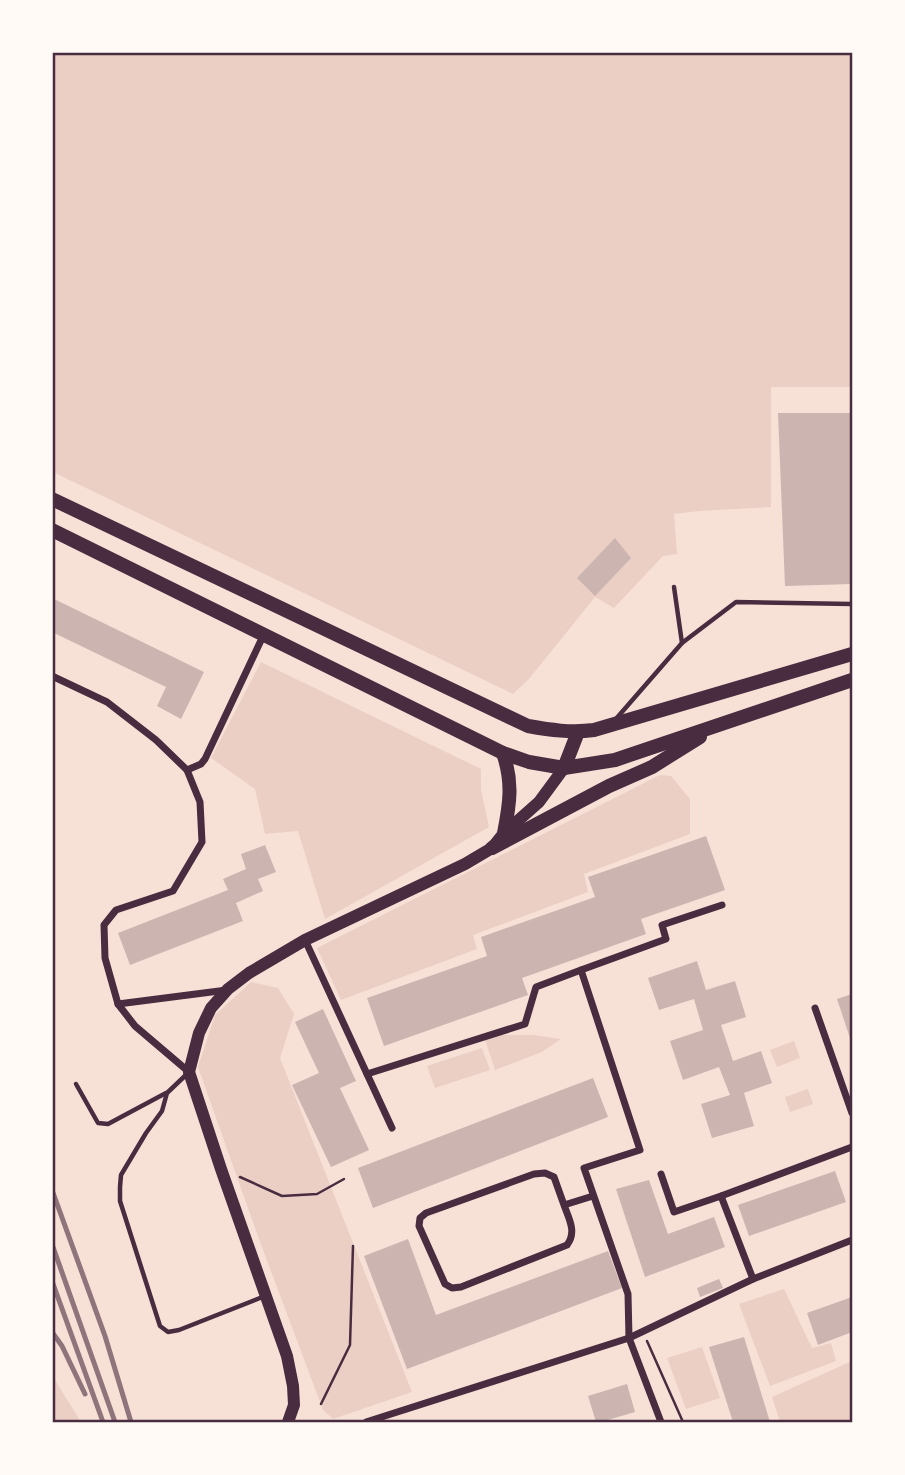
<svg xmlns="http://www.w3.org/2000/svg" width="905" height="1475" viewBox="0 0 905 1475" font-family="Ubuntu,sans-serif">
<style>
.green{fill:#ebcfc5}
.building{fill:#ccb4b1}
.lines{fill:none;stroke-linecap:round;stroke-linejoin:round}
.path{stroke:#4a2c40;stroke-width:2.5}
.service{stroke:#4a2c40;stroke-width:4.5}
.minor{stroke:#4a2c40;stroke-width:7}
.tertiary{stroke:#4a2c40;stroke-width:12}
.secondary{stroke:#4a2c40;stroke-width:14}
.rail{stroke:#8f747c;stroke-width:5}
.neatline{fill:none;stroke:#4a2c40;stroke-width:2.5}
</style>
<rect width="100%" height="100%" fill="#f7e1d7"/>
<g class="green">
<path d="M52,53H852V387H771V507L700,511L674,514L677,554L663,556L614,608L595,597L529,679L513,694L53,472Z"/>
<path d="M261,662L481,769V790L489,827L325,919L298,831L265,834L255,789L211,758Z"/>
<path d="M660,775L671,776L690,799V834L584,874L588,892L473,935L477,949L341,1000L317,948Z"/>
<path d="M251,982L278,988L294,1014L280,1058L412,1392L333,1419L323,1410L260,1242L198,1067L215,1015Z"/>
<path d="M490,1035H533L561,1039L542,1052L495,1070L484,1037Z"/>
<path d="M794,1041L800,1058L777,1067L770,1050Z"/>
<path d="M482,1048L490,1070L435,1088L427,1066Z"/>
<path d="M808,1089L813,1104L790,1112L785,1097Z"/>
<path d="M784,1289L812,1348L831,1343L836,1361L770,1386L739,1304Z"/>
<path d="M702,1347L720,1398L686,1409L667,1358Z"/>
<path d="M852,1361V1422H780L772,1397Z"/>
<path d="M52,1377H53L81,1422H53Z"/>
</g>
<g class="building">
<path d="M778,413H852V584L785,586Z"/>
<path d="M615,538L631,558L595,596L577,578Z"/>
<path d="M52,598L204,672L181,719L157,706L166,687L52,632Z"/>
<path d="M706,836L725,890L641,919L646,934L522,978L528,995L384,1046L367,998L487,956L481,937L595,897L588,877Z"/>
<path d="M265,845L276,872L258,879L263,891L236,903L243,921L130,965L118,933L228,890L223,879L246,869L241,854Z"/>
<path d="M697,961L706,990L735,981L746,1017L721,1025L733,1061L761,1051L772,1083L744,1093L754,1126L712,1138L701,1104L730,1095L719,1067L683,1080L670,1041L703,1030L694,999L659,1010L648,978Z"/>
<path d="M852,994V1044L837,999Z"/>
<path d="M323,1009L356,1081L340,1088L369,1150L331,1167L292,1085L319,1073L295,1022Z"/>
<path d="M593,1078L608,1117L373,1208L358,1168Z"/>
<path d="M835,1171L846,1202L749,1236L738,1205Z"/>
<path d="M649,1180L668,1234L714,1217L725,1247L645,1277L616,1189Z"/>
<path d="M408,1239L436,1315L608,1251L622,1288L407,1369L364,1256Z"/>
<path d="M719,1279L723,1288L700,1297L697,1288Z"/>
<path d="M852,1297V1332L818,1345L807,1313Z"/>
<path d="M744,1337L770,1422H733L709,1347Z"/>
<path d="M627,1384L635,1412L601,1422H596L588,1396Z"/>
</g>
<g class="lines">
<g class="path">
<path d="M240,1177L282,1196L317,1194L344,1179"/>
<path d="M647,1341L683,1422"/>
<path d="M321,1404L350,1345L353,1246"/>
</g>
<g class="service">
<path d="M682,643L736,602L852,604"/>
<path d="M615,720L682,643L674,587"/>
<path d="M188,1073L167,1093L162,1111L146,1133L121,1175L120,1187V1201L160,1326L168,1332L179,1330L265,1296"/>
<path d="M76,1084L98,1123L108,1124L166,1093"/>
</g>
<g class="minor">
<path d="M52,676L107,702L156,740L187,770L200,802L202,842L173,891L116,910L104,925L105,958L118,1004L135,1026L189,1072"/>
<path d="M187,770L201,764L205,759L264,634"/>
<path d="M305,940L392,1128"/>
<path d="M118,1004L227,990"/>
<path d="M815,1008L852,1113"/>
<path d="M367,1074L525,1024L536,987L581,970"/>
<path d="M661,1174L674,1212L721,1196L852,1147"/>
<path d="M721,1196L753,1279"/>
<path d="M564,1205L554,1177L545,1173L534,1174L426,1213L420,1218L419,1226L445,1284L452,1288L461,1287L567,1245C577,1232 569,1219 564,1205L593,1196"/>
<path d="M366,1422L629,1338L753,1279L852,1240"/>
<path d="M661,1422L629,1338L628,1294L584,1168L640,1150L581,970L666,939L662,925L722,905"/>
</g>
<path class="tertiary" d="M288,1422L294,1405L293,1386L287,1356L221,1169L189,1072L199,1033L211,1008L228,989L249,973L305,940L465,864L492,848L504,833L539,802L564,768"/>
<g class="secondary">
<path d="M52,499L528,726C550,730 571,733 594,730L852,654"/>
<path d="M52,530L503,753L529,762L564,768L615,760L852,680"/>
<path d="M503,753C513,782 510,803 504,833"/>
<path d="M564,768L578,732"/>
<path d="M492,848L609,786L652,767L700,737"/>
</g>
<g class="rail">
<path d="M52,1190L105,1336L131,1422"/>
<path d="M53,1247L115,1422"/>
<path d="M52,1281L103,1422"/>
<path d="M52,1332L62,1346L85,1394"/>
</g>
</g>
<rect width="905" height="1475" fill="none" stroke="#fffaf5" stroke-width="108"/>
<rect x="54" y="54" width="797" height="1367" class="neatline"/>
</svg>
